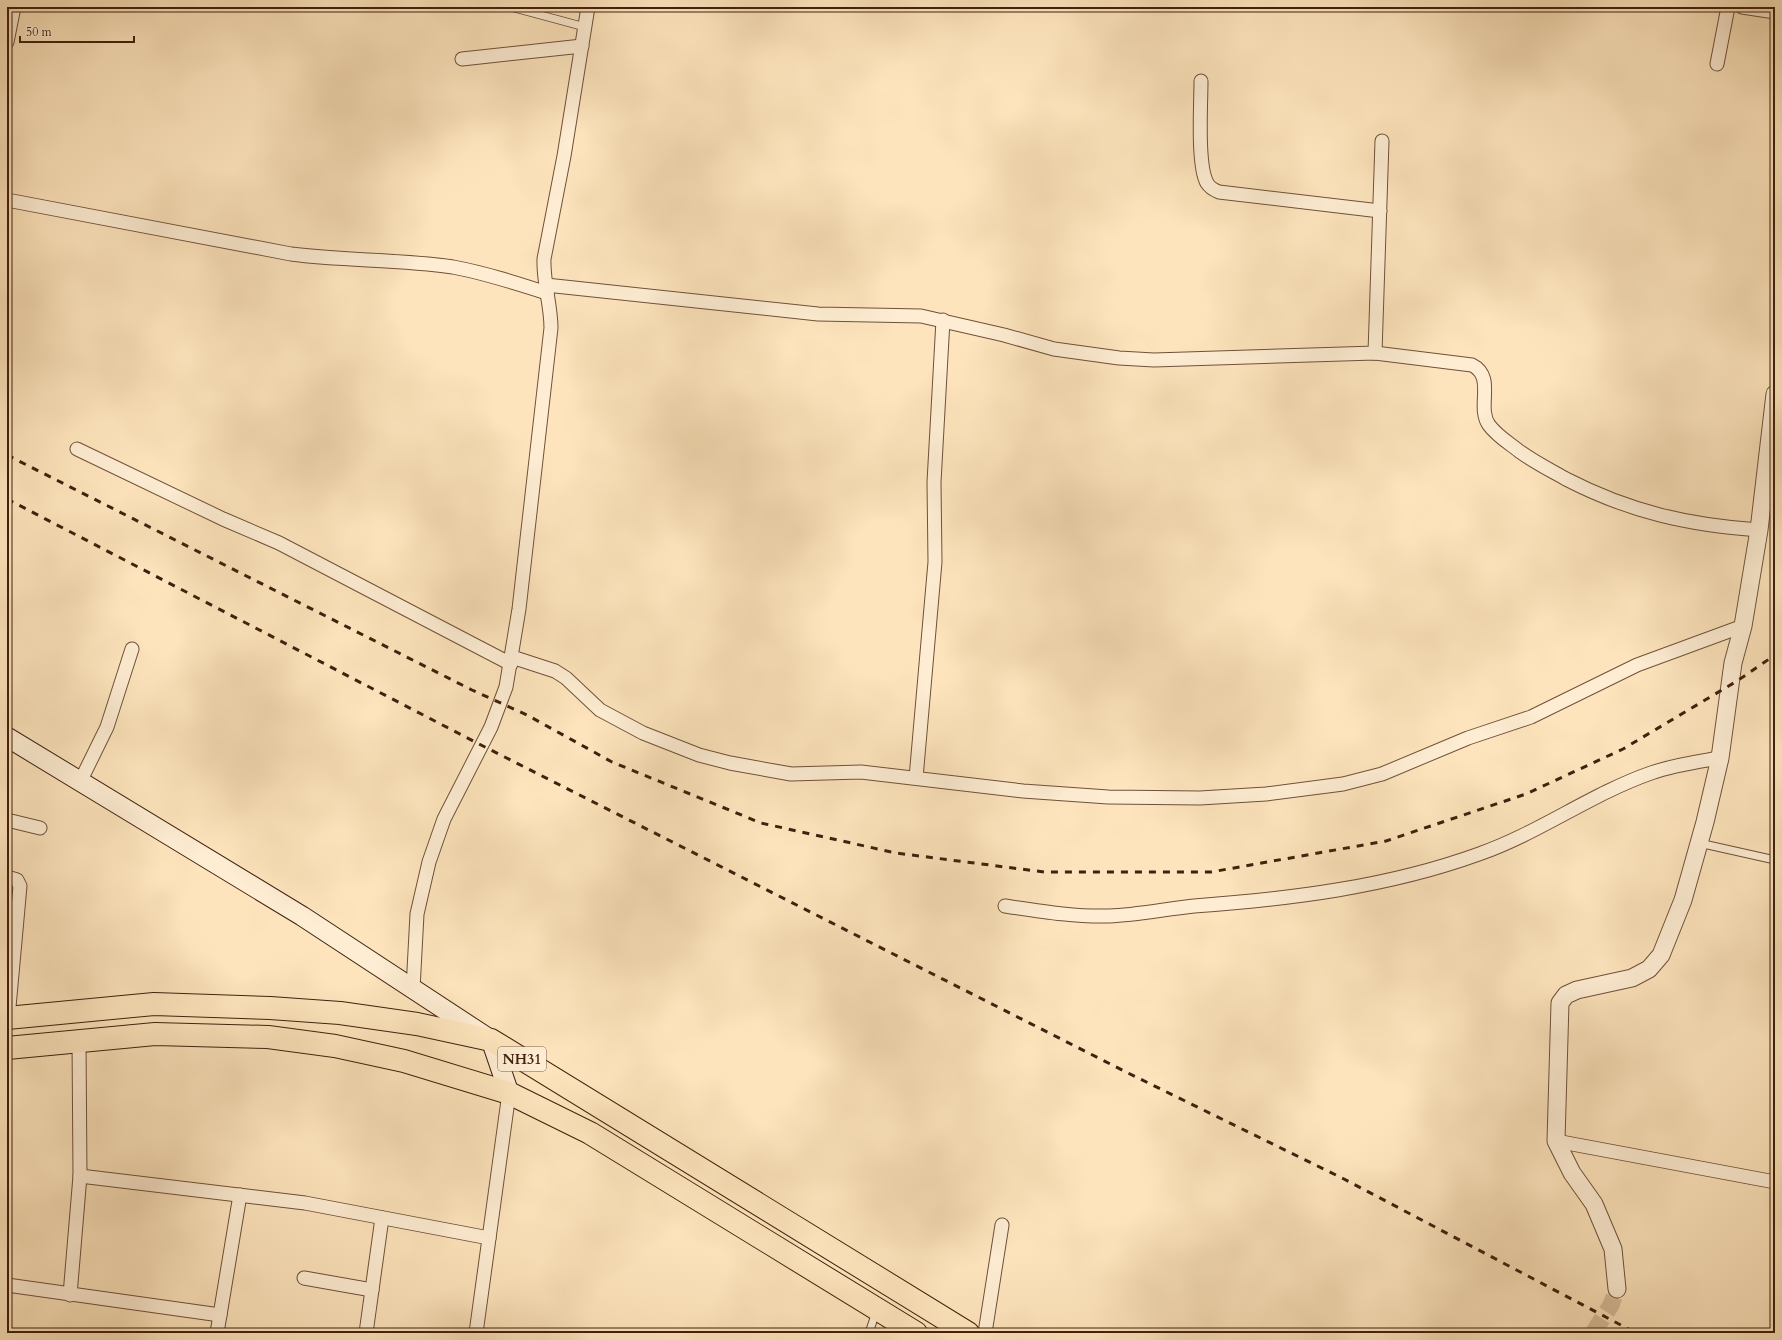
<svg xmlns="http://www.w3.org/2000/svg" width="1782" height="1340" viewBox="0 0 1782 1340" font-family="Cardo,serif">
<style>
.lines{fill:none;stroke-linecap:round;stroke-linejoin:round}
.tertiary-tunnel{stroke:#d7bd99;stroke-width:17;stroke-dasharray:17 8;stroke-linecap:butt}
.service-casing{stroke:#6f5139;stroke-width:9}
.minor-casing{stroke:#6f5139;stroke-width:15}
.tertiary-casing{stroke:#6f5139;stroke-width:19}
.secondary-casing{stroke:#40200d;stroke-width:21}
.trunk-casing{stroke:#40200d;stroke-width:24}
.service{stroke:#feedd3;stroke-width:7}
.minor{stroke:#feedd3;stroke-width:13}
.tertiary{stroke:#feedd3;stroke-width:17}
.secondary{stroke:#feedd3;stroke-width:19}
.trunk{stroke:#fde4bc;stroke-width:22}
.rail{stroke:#40200d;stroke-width:3;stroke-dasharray:7 7;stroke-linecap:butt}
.labels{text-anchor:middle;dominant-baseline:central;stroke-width:3;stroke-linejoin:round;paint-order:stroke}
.shield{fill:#feedd3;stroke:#795e48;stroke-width:1}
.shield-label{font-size:14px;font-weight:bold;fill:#40200d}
</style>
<rect width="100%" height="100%" fill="#fde4bc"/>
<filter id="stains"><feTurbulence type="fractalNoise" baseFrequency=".005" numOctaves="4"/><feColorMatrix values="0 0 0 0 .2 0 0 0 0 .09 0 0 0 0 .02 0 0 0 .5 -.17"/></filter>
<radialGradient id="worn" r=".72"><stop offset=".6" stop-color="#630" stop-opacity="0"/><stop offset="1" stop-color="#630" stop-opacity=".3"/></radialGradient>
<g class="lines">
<path class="tertiary-tunnel" d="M1593,1333L1611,1305L1617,1289"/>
<defs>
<g id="service">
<path d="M511,7L585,27"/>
<path d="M1699,843L1775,860"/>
<path d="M869,1333L876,1312"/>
</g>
<g id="minor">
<path d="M1742,7L1775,12"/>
<path d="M7,42L14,7"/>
<path d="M462,59L582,46"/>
<path d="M1717,64L1728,7"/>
<path d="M1201,81C1201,104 1197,165 1207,183C1210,188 1214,190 1219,192L1380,211"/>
<path d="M7,200L291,254C345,261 399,259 453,267C485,273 516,283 547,293"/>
<path d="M546,285L818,314L921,316L1004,335L1054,349L1119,358L1154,360L1375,353L1472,365C1496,377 1476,407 1489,425C1497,436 1509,443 1519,451C1534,462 1550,470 1566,479C1630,512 1688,525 1759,530"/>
<path d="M1375,353L1382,141"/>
<path d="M77,449L223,519L279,543L511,664"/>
<path d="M512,657L555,671L566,678L600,710L643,733L699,755L730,763L791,774L861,772L1023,791L1108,797L1200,798L1266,794L1343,784L1382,774L1468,738L1531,717L1637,665L1743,626"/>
<path d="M916,778L935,562L934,482L943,320"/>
<path d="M80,782L107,727L132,649"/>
<path d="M7,820L40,828"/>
<path d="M7,877L17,880L20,886L8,1018"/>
<path d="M1005,906C1039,911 1074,917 1109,916C1137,915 1165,909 1194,906C1290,899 1388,887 1479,854C1539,833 1591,794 1651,773C1674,765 1697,762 1720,758"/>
<path d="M413,989L417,914L429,862L444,819L491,727L506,687L519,609L551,328C551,305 543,282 544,259L564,156L588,7"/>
<path d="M1556,1141L1775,1182"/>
<path d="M80,1176L305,1203L489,1238"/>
<path d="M304,1278L372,1290"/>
<path d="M7,1285L220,1315"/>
<path d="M70,1295L80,1176L79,1040"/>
<path d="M217,1333L240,1195"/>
<path d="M366,1333L382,1218"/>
<path d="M476,1333L509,1093"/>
<path d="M985,1333L1002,1225"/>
</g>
<path id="tertiary" d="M1617,1289L1613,1249L1594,1204L1572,1173L1556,1141L1560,1003L1566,995L1577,990L1632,978L1649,969L1661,955L1683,900L1705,822L1720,758L1733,663L1743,626L1759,530L1775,394"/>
<path id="secondary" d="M7,737L302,916L491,1040L509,1093"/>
<g id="trunk">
<path d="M7,1018L154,1004L270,1008L340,1013L417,1024L491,1040L968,1333"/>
<path d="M7,1048L155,1034L268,1037L335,1046L404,1061L509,1093L590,1133L916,1333"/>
</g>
</defs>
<use href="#service" class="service-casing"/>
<use href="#minor" class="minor-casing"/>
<use href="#tertiary" class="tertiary-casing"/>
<use href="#secondary" class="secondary-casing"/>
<use href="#trunk" class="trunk-casing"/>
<use href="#service" class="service"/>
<use href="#minor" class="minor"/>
<use href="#tertiary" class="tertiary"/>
<use href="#secondary" class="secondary"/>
<use href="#trunk" class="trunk"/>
<g class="rail">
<path d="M7,455L472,690L527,715L612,762L761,823L896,853L1044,872H1211L1386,841L1526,794L1623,749L1737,681L1775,655"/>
<path d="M7,499L481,745L1130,1074L1344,1179L1636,1333"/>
</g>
</g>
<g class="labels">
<rect class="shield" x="498" y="1047" width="48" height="24" rx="3"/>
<g class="shield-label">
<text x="522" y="1059">NH31</text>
</g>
</g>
<rect width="1782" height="1340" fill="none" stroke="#fde4bc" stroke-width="24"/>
<rect x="8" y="8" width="1766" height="1324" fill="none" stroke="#40200d" stroke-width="2"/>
<rect x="12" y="12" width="1758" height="1316" fill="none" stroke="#40200d"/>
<path d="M20 36v6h114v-6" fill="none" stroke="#40200d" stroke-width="2"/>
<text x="26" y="36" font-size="12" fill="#40200d" stroke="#feedd3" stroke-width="3" paint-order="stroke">50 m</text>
<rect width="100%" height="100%" filter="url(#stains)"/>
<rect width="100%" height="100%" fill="url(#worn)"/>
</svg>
